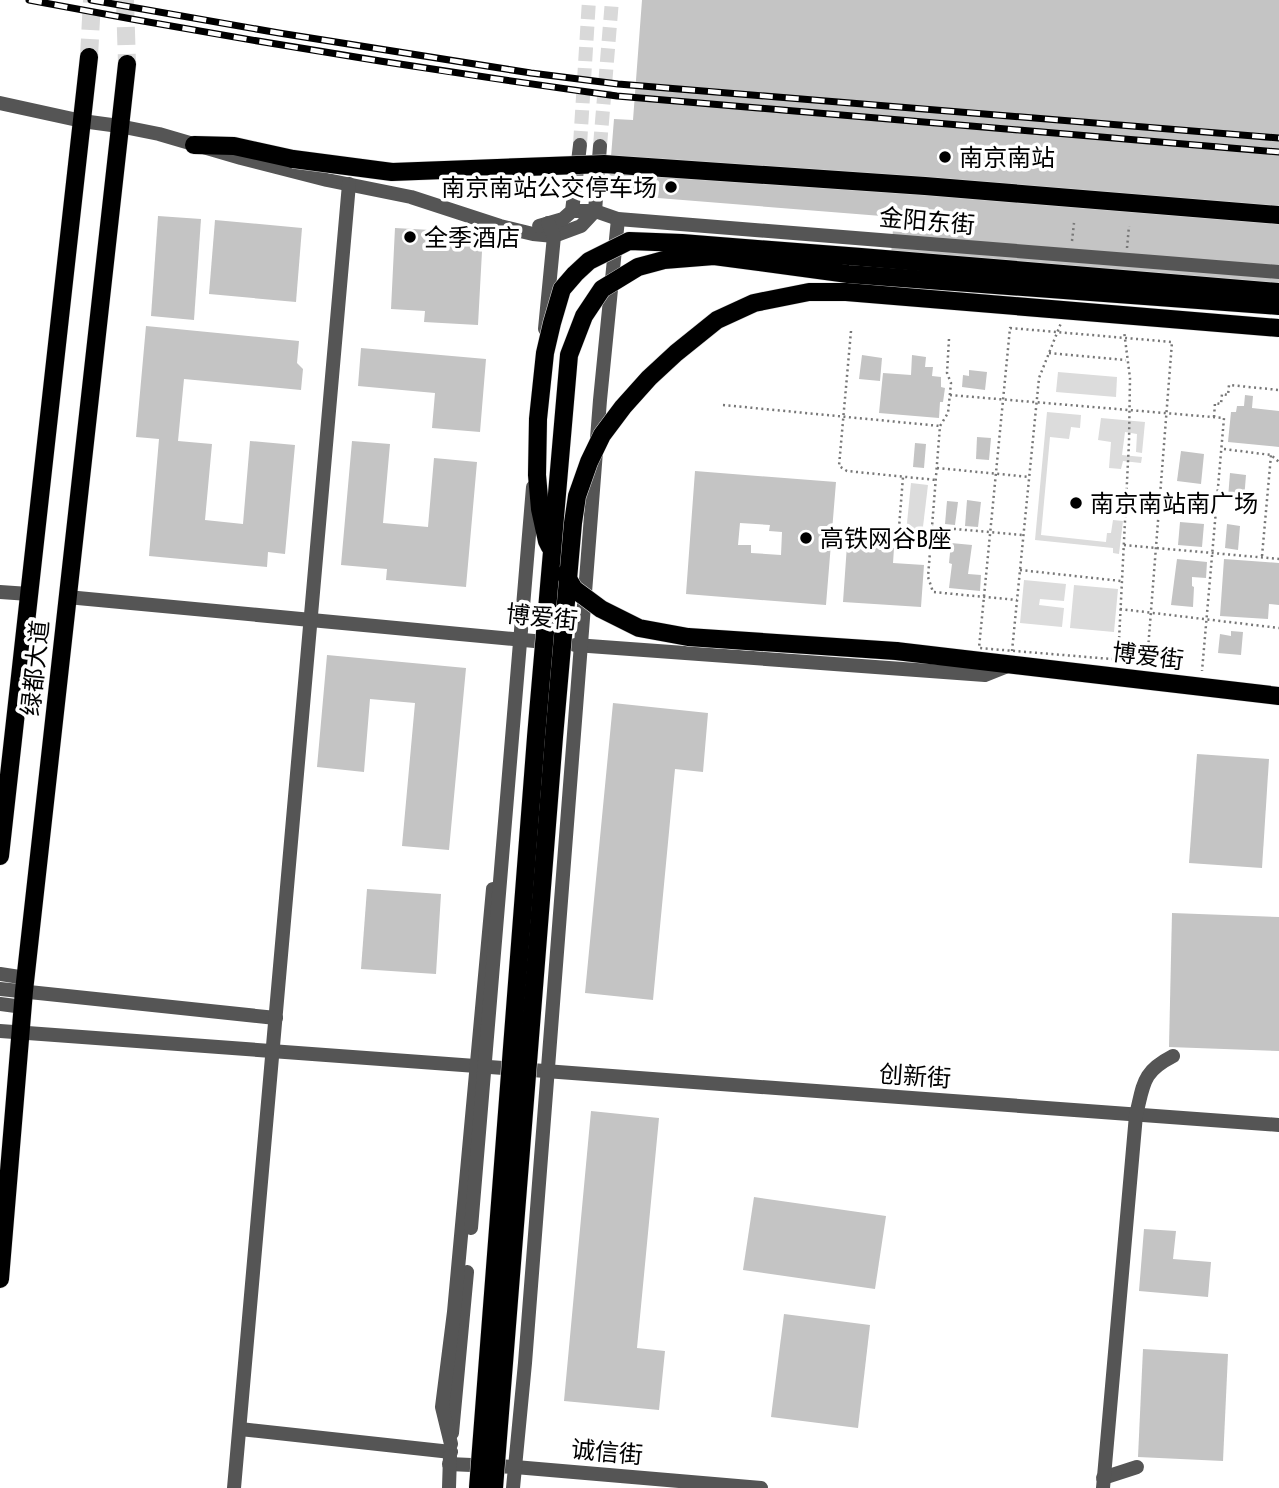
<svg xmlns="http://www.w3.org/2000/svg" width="1279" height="1488" viewBox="0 0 1279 1488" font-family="'Asap Condensed','Noto Sans SC',sans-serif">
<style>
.green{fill:#dcdcdc}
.building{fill:#c4c4c4;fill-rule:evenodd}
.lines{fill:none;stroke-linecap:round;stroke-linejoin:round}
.minor-tunnel{stroke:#d9d9d9;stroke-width:14;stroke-dasharray:14 7;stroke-linecap:butt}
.major-tunnel{stroke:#d9d9d9;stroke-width:18;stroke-dasharray:18 9;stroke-linecap:butt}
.major-casing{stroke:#dbdbdb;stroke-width:19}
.path{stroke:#777;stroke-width:2.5;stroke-dasharray:2 3.5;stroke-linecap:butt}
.minor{stroke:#555;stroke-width:14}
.major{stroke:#000;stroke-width:18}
.rail-casing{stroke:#000;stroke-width:7}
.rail{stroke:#fff;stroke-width:4.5;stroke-dasharray:13;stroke-linecap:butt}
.major-bridge-casing{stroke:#dbdbdb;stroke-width:19;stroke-linecap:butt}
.minor-bridge{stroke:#555;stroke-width:14}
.major-bridge{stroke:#000;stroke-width:18}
.poi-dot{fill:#000;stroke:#fff;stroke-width:2.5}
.labels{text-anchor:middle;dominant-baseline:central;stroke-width:7;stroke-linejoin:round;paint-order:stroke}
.poi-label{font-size:24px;fill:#000;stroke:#fff;text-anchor:start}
.street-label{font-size:24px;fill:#000;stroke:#fff}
</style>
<rect width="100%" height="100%" fill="#fff"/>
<g class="green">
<path d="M1058,372L1117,377L1116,397L1056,392Z"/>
<path d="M1047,412L1081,415L1080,428L1071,427L1069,439L1050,437L1041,535L1106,542L1107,533H1111L1113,520L1123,521L1119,554L1113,553V548L1035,540Z"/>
<path d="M1101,418L1145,422L1142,453L1136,452L1137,434L1125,432L1122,455L1142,457L1141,463L1123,461L1121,469L1109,468L1111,442L1098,440Z"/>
<path d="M911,483L928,485L922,535L906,533Z"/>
<path d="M1024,580L1066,584L1064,601L1040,599L1039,605L1064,608L1062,627L1020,623Z"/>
<path d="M1074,585L1118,589L1114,632L1070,628Z"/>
</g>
<g class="building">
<path d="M642,0H1279V299L890,267L894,217L608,194L614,119L633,120Z"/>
<path d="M158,216L201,219L194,320L151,316Z"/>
<path d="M215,220L302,228L296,302L209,294Z"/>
<path d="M395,228L483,233L478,325L424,322L425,311L391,309Z"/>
<path d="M146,326L299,341L297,363L303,369L301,390L184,379L178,441L212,444L205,520L243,524L250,441L295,445L285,554L268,552L267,567L149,556L159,439L136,437Z"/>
<path d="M361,348L486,359L480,432L432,428L435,393L358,386Z"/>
<path d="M862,355L882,358L880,381L859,379Z"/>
<path d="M912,355L926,357L925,367H933L932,376L941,377V387L945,388L943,402H940L939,418L879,413L883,373L911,375Z"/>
<path d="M969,370L987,372L985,390L962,387L963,375L969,376Z"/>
<path d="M1245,395L1253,396L1252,408L1279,411V447L1228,442L1231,412H1236L1237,406H1244Z"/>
<path d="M977,437L991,438L989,460L976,459Z"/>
<path d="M352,441L390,444L383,523L428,527L434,458L477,462L466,587L386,580L387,569L341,565Z"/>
<path d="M915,443L926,444L924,468L913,467Z"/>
<path d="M1181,451L1204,454L1201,484L1177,481Z"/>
<path d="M695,471L836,482L826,605L686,594ZM740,523L770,525L769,531L782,532L781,555L751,553V545H738Z"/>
<path d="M1230,473L1246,475L1244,500L1228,498Z"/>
<path d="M967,500L981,502L978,527L965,526Z"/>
<path d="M947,501L958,502L955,525L945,524Z"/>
<path d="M1180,522L1204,524L1202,547L1178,545Z"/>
<path d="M1227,524L1240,526L1238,550L1225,548Z"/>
<path d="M951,543L972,545L968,574L981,575L980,591L949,588L952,564L949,563Z"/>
<path d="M847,545L894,548L893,563L924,565L921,607L843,602Z"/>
<path d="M1177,559L1207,562L1206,578L1192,577V586L1194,587L1193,607L1171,605Z"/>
<path d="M1224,559L1279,563V605L1269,604L1268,619L1220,616Z"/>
<path d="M1231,631L1243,632L1241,655L1218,653L1220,634L1231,636Z"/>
<path d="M327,655L466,668L449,850L402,846L415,703L370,699L364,772L317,767Z"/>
<path d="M613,703L708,713L703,772L675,769L653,1000L585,993Z"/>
<path d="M1197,754L1269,759L1262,868L1189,863Z"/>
<path d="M367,889L441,894L436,974L361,969Z"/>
<path d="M1172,913L1279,917V1051L1169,1047Z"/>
<path d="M591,1111L659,1118L637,1348L665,1351L659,1410L564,1401Z"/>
<path d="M754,1197L886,1216L875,1289L743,1270Z"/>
<path d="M1144,1229L1176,1231L1173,1259L1211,1262L1208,1297L1139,1291Z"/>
<path d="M784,1314L870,1325L858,1428L771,1417Z"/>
<path d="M1143,1349L1228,1354L1223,1461L1138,1457Z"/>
</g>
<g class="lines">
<g class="minor-tunnel">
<path d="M580,145L589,0"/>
<path d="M600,146L612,0"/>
</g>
<g class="major-tunnel">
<path d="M125,0L127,64"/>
<path d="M89,57L92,0"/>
</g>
<defs>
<g id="major">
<path d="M194,145L234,146L293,159"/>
<path d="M896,651L1279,696"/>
<path d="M0,856L89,57"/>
<path d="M0,1279L24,991L127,64"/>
</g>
</defs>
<use href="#major" class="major-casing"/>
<g class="path">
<path d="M1072,241L1074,223"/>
<path d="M1127,248L1129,226"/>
<path d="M1010,328L1172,342L1147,662L979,648Z"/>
<path d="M851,331L839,466L847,471L936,480"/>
<path d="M949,339L947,373L951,383L948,413L940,426L928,577L933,592L1017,600"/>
<path d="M1049,353L1126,360"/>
<path d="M950,395L1224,418L1202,671"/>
<path d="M723,405L940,426"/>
<path d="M1214,417L1215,403L1221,404L1222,394L1228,395L1229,385L1279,390"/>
<path d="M1224,449L1271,455L1279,462"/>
<path d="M937,468L1030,477"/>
<path d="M932,527L1023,535"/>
<path d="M857,537L930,543"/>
<path d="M898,540L903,477"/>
<path d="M1124,545L1279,559"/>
<path d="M1262,556L1271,455"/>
<path d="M1020,570L1121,581"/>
<path d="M1120,609L1279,628"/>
<path d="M1012,651L1039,378L1061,323"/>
<path d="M1118,660L1129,442L1130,378L1124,331"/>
</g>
<g class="minor">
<path d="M0,103L82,121L119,126L159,134L241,158L327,180L411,197L500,226L533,234L554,236L581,226L595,211L600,146"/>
<path d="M572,211H595L618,219L1279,272"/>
<path d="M539,226L563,219L572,211L580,145"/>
<path d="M545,329L554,236L548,223"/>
<path d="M0,592L29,594"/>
<path d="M67,597L555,643"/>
<path d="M575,645L985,675L1010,665"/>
<path d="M0,974L26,978"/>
<path d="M0,989L276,1018"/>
<path d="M0,1004L23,1007"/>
<path d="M0,1031L1279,1125"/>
<path d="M240,1429L451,1452"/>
<path d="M452,1433L467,1272"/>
<path d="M451,1444L442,1407L454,1312L493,889"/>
<path d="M449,1464L515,1467L761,1488"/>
<path d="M1103,1478L1137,1467"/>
<path d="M234,1488L349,184"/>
<path d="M449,1488L450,1456"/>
<path d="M513,1488L525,1363L600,400L618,219"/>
<path d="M1103,1488L1136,1115C1144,1083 1142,1072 1173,1056"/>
</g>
<use href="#major" class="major"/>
<defs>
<g id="rail">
<path d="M29,0C224,37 420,69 617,96L1279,152"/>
<path d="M91,0L279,33L531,73L618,84L1279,138"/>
</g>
</defs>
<use href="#rail" class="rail-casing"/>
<use href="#rail" class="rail"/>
<defs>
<g id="major-bridge">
<path d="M293,159L392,172L604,164L925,186L1279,215"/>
<path d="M550,547L547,541L540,509L537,475L538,419L545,353L552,323L562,289L575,274L589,261L629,241L682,243L861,257L1279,292"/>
<path d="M565,574L574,589L601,609L639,628L688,637L896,651"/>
<path d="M478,1488L536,737L569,355L584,316L602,289L638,267L664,260L714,256L848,274L1279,306"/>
<path d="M494,1488L554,737L573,523L577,496L589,462L602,435L623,407L649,378L676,353L717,320L754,303L809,292H846L1279,328"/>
</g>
</defs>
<use href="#major-bridge" class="major-bridge-casing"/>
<path class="minor-bridge" d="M471,1228L533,487"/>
<use href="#major-bridge" class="major-bridge"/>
</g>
<g class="poi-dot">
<circle cx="945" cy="157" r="7"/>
<circle cx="671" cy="187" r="7"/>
<circle cx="410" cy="237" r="7"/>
<circle cx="1076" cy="503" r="7"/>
<circle cx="806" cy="538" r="7"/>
</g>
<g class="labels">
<g class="poi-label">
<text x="959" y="157">南京南站</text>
<text x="657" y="187" text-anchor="end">南京南站公交停车场</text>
<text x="424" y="237">全季酒店</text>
<text x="1090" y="503">南京南站南广场</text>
<text x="820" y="538">高铁网谷B座</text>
</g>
<g class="street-label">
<text transform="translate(927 221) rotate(5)">金阳东街</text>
<text transform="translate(542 617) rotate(6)">博爱街</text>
<text transform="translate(1148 656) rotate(7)">博爱街</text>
<text transform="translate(35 668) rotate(-84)">绿都大道</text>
<text transform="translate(915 1076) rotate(4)">创新街</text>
<text transform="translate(607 1452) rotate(5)">诚信街</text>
</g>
</g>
</svg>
